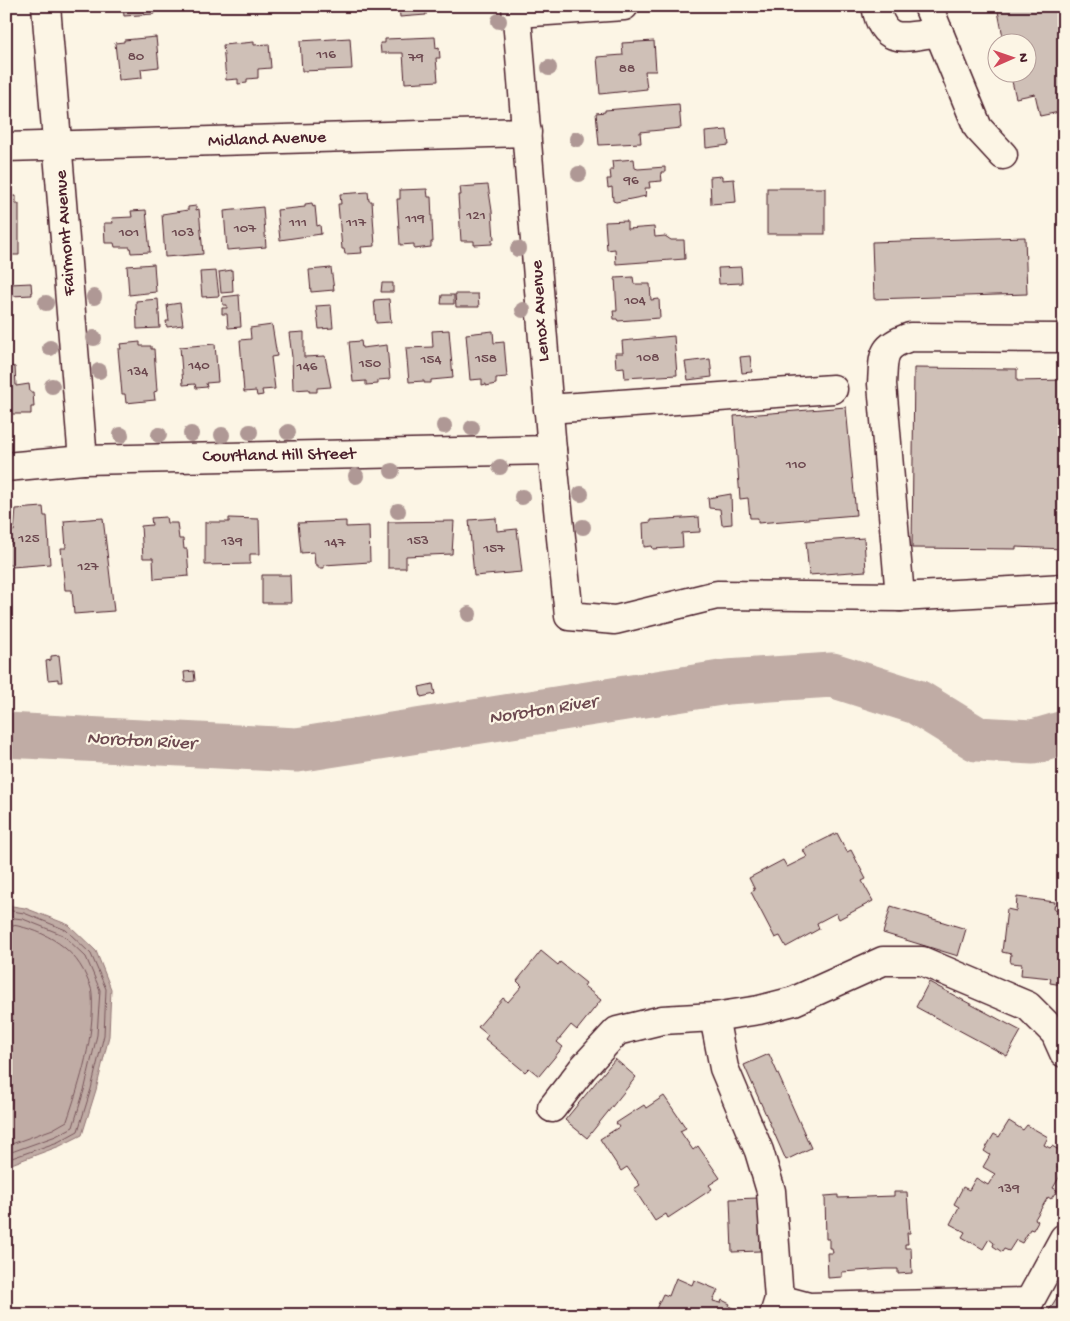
<svg xmlns="http://www.w3.org/2000/svg" width="1070" height="1321" viewBox="0 0 1070 1321" font-family="'Gochi Hand',sans-serif">
<style>
.water{fill:#c0aca5;stroke:#917474}
.lines{fill:none;stroke-linecap:round;stroke-linejoin:round}
.shore{stroke:#79575c;stroke-width:1}
.river{stroke:#c0aca5;stroke-width:45}
.building{fill:#cfc0b7;stroke:#4a1f2b}
.minor-casing{stroke:#4a1f2b;stroke-width:31}
.minor{stroke:#fcf5e5;stroke-width:28}
.tree{fill:#af9895}
.labels{text-anchor:middle;dominant-baseline:central;stroke-width:4.5;stroke-linejoin:round;paint-order:stroke}
.number-label{font-size:15px;fill:#6b474e}
.street-label{font-size:18px;fill:#4a1f2b;stroke:#fcf5e5}
.water-label{font-size:19px;font-style:italic;fill:#6d4950;stroke:#fcf5e5}
</style>
<rect width="100%" height="100%" fill="#fcf5e5"/>
<filter id="ink" filterUnits="userSpaceOnUse"><feTurbulence type="fractalNoise" baseFrequency=".02" numOctaves="2"/><feDisplacementMap in="SourceGraphic" scale="10" xChannelSelector="R" yChannelSelector="G"/><feConvolveMatrix kernelMatrix="1 2 1 2 8 2 1 2 1" color-interpolation-filters="sRGB"/></filter>
<g filter="url(#ink)">
<path class="water" d="M6,905L25,908L69,925L96,951L111,989L109,1036L96,1090L82,1135L60,1146L6,1166Z"/>
<g class="lines">
<g class="shore">
<path d="M6,910L24,913L66,930L91,954L106,989L104,1035L91,1089L78,1131L58,1142L6,1160"/>
<path d="M6,917L23,919L63,935L86,957L100,990L97,1035L85,1087L73,1127L56,1136L6,1154"/>
<path d="M6,924C39,928 72,944 86,976C88,981 92,988 92,994C95,1036 80,1082 67,1121L53,1129L6,1146"/>
</g>
<path class="river" d="M6,735L297,750L727,682L832,675L917,702L977,739L1033,742L1064,733"/>
</g>
<g class="building">
<path d="M123,6H153L154,14L124,16Z"/>
<path d="M399,6H426V15L400,17Z"/>
<path d="M997,6H1064V111L1040,116L1035,94L1016,98L1010,73L1007,72H1028V42H1004Z"/>
<path d="M156,37L159,67L141,69L142,78L119,80L115,43L124,42V40Z"/>
<path d="M435,37L436,48L439,47L440,58H436L438,81L405,83L403,53H381L380,43H385V39Z"/>
<path d="M350,38L352,69L302,71L300,41Z"/>
<path d="M654,41L656,71H645L647,89L600,94L597,57L623,55L622,43Z"/>
<path d="M254,42V45L269,44L271,68L258,69V78L247,79V83L238,84V79L226,80L223,45Z"/>
<path d="M679,104L681,128L640,132L641,143L599,145L596,113L605,112V110Z"/>
<path d="M727,130L729,145L706,148L705,132Z"/>
<path d="M634,159L635,168L638,169L665,167V172H661L662,181L649,182L650,188H645L646,196L616,202L613,201L612,187L608,188L607,179H611L610,170H613L612,161Z"/>
<path d="M722,176V180L734,179L736,202L711,204L710,177Z"/>
<path d="M488,185L492,211L494,239L492,240V244L474,245V241H461L458,195H461L460,187Z"/>
<rect x="767" y="188" width="58" height="46"/>
<path d="M427,189L428,197H431L433,242H431V247L414,249V244L400,245L397,199H400V190Z"/>
<path d="M368,192L369,201H372L375,246L361,247L362,253L345,254L344,249H342L338,204H341L340,194Z"/>
<path d="M6,196H16V204H19V255H6Z"/>
<path d="M312,203L313,207L315,206L317,226L320,225L321,234L280,240L277,210L305,207V204Z"/>
<path d="M196,206V210L199,209L203,254L165,257L162,214L188,210V207Z"/>
<path d="M263,207L266,247L227,250L224,211Z"/>
<path d="M146,210L150,252L131,253L130,247H115L114,243H105L104,223H113L112,218L132,217L131,211Z"/>
<path d="M627,221V229L654,227L655,237L665,236L671,240H684L685,259L616,264L615,249L607,250L605,222Z"/>
<path d="M1025,237L1027,294L874,299L872,242Z"/>
<path d="M154,264L156,292L129,295L127,266Z"/>
<path d="M741,267L742,283L719,284L718,268Z"/>
<path d="M331,268L334,290L311,292L309,270Z"/>
<path d="M232,270L233,292L221,293L219,272Z"/>
<path d="M216,271L219,296L202,297L200,272Z"/>
<path d="M633,277L634,284H650L651,300L659,299L660,318L618,321L617,319H614L613,311H617L615,278Z"/>
<path d="M31,283L32,295L11,296L10,284Z"/>
<path d="M382,283H393V292H381Z"/>
<path d="M455,294H478L479,307H456Z"/>
<path d="M239,295L241,327L228,328L227,314H222V308H227V305H223L222,297Z"/>
<path d="M442,295H454V304H441Z"/>
<path d="M158,299L160,328L137,329L136,301Z"/>
<path d="M389,299L391,322L376,323L374,300Z"/>
<path d="M180,303L183,325L167,327L166,321H169L167,305Z"/>
<path d="M331,305L333,328L319,329L316,306Z"/>
<path d="M272,325L277,356L271,357L275,389L262,390L263,395L257,396L256,391L244,392L240,340L251,339L250,328Z"/>
<path d="M449,330L453,378L431,380V383H424V381L409,382L406,348L433,347L432,331Z"/>
<path d="M493,331L494,343L504,342L507,377L496,378V384L486,386V384L482,385V379L470,380L466,334Z"/>
<path d="M304,332V357L325,356L331,387L317,388V392H309V389L293,390L292,357L289,333Z"/>
<path d="M674,336L677,375L625,378L624,367L616,368L615,353H623L622,341Z"/>
<path d="M361,341L362,348L387,345L390,379L378,380V384L366,385V381L353,382L349,342Z"/>
<path d="M140,342V346H151V349H154L157,391L154,392L155,400L126,403L125,394H122L118,349H121L120,344Z"/>
<path d="M215,344L218,382L206,383L207,387L196,388L195,384L183,385L180,347Z"/>
<path d="M750,356L752,372L742,373L740,357Z"/>
<path d="M710,359L712,377L688,380L685,362Z"/>
<path d="M6,365L15,367L16,386L29,384L30,392H33L34,407H31V414H6Z"/>
<path d="M914,368L1017,369V381L1064,380V549L1016,547V549L912,548Z"/>
<path d="M846,407L856,515L758,523V518H750L748,498L740,499L734,416Z"/>
<path d="M731,494L732,524L722,525L720,509L709,508L708,498Z"/>
<path d="M43,507L44,516H47L50,564L12,567V565H8L7,545L11,544L10,531H14L16,509Z"/>
<path d="M166,517L167,523H177L179,539H183L184,549H187L189,576L154,579L153,558H143L141,526L152,525L151,518Z"/>
<path d="M699,517L700,532L682,533L683,547L653,549L652,546L644,547L643,523L651,522V520Z"/>
<path d="M103,518L114,611L74,614L72,590H65L61,548H66L64,521Z"/>
<path d="M229,518L259,519L260,554H250V564L205,565V522H229Z"/>
<path d="M496,518L497,531L517,529L522,572L474,576L469,520Z"/>
<path d="M346,521V527L369,526L370,562L324,565V568H318V565H315L314,552L301,553L298,523Z"/>
<path d="M454,521L452,554L406,556V568H388V522Z"/>
<path d="M864,538L866,571L809,575L806,542Z"/>
<path d="M262,575H290L291,603H262Z"/>
<path d="M59,655L62,682H58V679L48,680L46,661L51,660V656Z"/>
<path d="M194,671L195,681L185,682L184,672Z"/>
<path d="M433,684L435,694L421,697L419,687Z"/>
<path d="M837,833L847,852L851,850L866,879L862,881L873,901L839,919L836,913L817,923L819,929L786,947L780,936L775,938L751,892L755,890L749,878L783,860L787,867L807,857L803,850Z"/>
<path d="M1017,897L1055,902L1054,909L1064,910L1062,985L1050,983L1051,978L1021,975L1022,964L1010,963L1011,954L1002,952L1007,909L1016,911Z"/>
<path d="M891,906L966,929L958,956L883,933Z"/>
<path d="M541,951L558,965L560,962L586,983L584,986L601,1000L577,1030L571,1025L557,1042L563,1047L539,1076L529,1068L525,1072L485,1039L488,1035L478,1027L503,998L508,1002L522,986L517,981Z"/>
<path d="M929,982L1021,1031L1007,1056L916,1007Z"/>
<path d="M769,1054L811,1148L786,1160L744,1065Z"/>
<path d="M615,1059L636,1077L587,1138L565,1120Z"/>
<path d="M664,1096L686,1128L680,1131L693,1150L698,1146L720,1178L709,1185L712,1189L668,1218L666,1214L655,1221L634,1189L640,1185L627,1167L621,1171L600,1139L619,1127L616,1123L644,1105L646,1108Z"/>
<path d="M1009,1121L1023,1130L1027,1125L1048,1137L1044,1145L1050,1148L1052,1146L1061,1151L1059,1154L1063,1157L1057,1168L1063,1171L1053,1188L1057,1190L1051,1199L1048,1197L1035,1219L1038,1221L1033,1230L1030,1229L1022,1243L1016,1240L1009,1251L1004,1249L1002,1252L993,1246L994,1243L989,1239L983,1249L962,1237L965,1232L950,1224L959,1207L954,1204L963,1187L969,1190L976,1178L988,1185L995,1174L983,1167L990,1155L984,1151L994,1134L999,1137Z"/>
<path d="M894,1192H907L910,1233H907L908,1244H905V1248H911L912,1273L898,1274V1269H885L842,1272V1277L828,1278L827,1253H833L832,1248H829V1239H826L825,1196L838,1195V1198L894,1196Z"/>
<path d="M758,1198L760,1251L732,1252L730,1199Z"/>
<path d="M676,1278L692,1285L694,1280L718,1290L713,1301L721,1303L722,1300L730,1304L729,1306L734,1309L732,1315H661L655,1311L663,1294L669,1296Z"/>
<path d="M1064,1286V1315H1046Z"/>
</g>
<g class="lines">
<defs>
<g id="minor">
<path d="M46,6L83,460"/>
<path d="M516,6L552,450L569,616L615,620L717,595L900,597L1064,588"/>
<path d="M876,6C883,48 907,36 939,32"/>
<path d="M928,6L978,128L1003,155"/>
<path d="M517,13L624,6"/>
<path d="M6,147L527,132"/>
<path d="M548,409L833,389"/>
<path d="M6,467L83,460L552,450"/>
<path d="M900,597L882,384C884,356 880,347 910,337L1064,338"/>
<path d="M714,1017L724,1068L759,1151L771,1191L779,1299L774,1315"/>
<path d="M552,1108L583,1068L617,1031L662,1020L714,1017L759,1010L794,1001L883,961H922L1028,1006L1055,1033L1064,1053"/>
<path d="M779,1299L809,1307L1029,1302"/>
<path d="M1022,1315L1064,1238"/>
</g>
</defs>
<use href="#minor" class="minor-casing"/>
<use href="#minor" class="minor"/>
</g>
<g class="tree">
<circle cx="499" cy="21" r="8"/>
<circle cx="549" cy="68" r="8"/>
<circle cx="577" cy="139" r="8"/>
<circle cx="579" cy="174" r="8"/>
<circle cx="518" cy="249" r="8"/>
<circle cx="94" cy="297" r="8"/>
<circle cx="46" cy="303" r="8"/>
<circle cx="523" cy="310" r="8"/>
<circle cx="94" cy="338" r="8"/>
<circle cx="50" cy="348" r="8"/>
<circle cx="99" cy="371" r="8"/>
<circle cx="52" cy="386" r="8"/>
<circle cx="444" cy="426" r="8"/>
<circle cx="472" cy="428" r="8"/>
<circle cx="250" cy="432" r="8"/>
<circle cx="288" cy="432" r="8"/>
<circle cx="191" cy="434" r="8"/>
<circle cx="121" cy="435" r="8"/>
<circle cx="159" cy="435" r="8"/>
<circle cx="222" cy="435" r="8"/>
<circle cx="500" cy="467" r="8"/>
<circle cx="392" cy="471" r="8"/>
<circle cx="356" cy="476" r="8"/>
<circle cx="581" cy="494" r="8"/>
<circle cx="522" cy="497" r="8"/>
<circle cx="398" cy="511" r="8"/>
<circle cx="583" cy="527" r="8"/>
<circle cx="469" cy="614" r="8"/>
</g>
</g>
<g class="labels">
<g class="number-label">
<text x="326" y="55">116</text>
<text x="136" y="57">80</text>
<text x="416" y="58">79</text>
<text x="627" y="69">88</text>
<text x="631" y="181">96</text>
<text x="476" y="216">121</text>
<text x="415" y="219">119</text>
<text x="298" y="223">111</text>
<text x="356" y="223">117</text>
<text x="245" y="229">107</text>
<text x="129" y="233">101</text>
<text x="183" y="233">103</text>
<text x="635" y="301">104</text>
<text x="648" y="358">108</text>
<text x="486" y="359">158</text>
<text x="431" y="360">154</text>
<text x="370" y="364">150</text>
<text x="199" y="366">140</text>
<text x="307" y="367">146</text>
<text x="138" y="372">134</text>
<text x="796" y="465">110</text>
<text x="29" y="539">125</text>
<text x="418" y="541">153</text>
<text x="232" y="542">139</text>
<text x="335" y="543">147</text>
<text x="494" y="549">157</text>
<text x="88" y="567">127</text>
<text x="1009" y="1189">139</text>
</g>
<g class="street-label">
<text transform="translate(267 140) rotate(-2)">Midland Avenue</text>
<text transform="translate(66 233) rotate(-94)">Fairmont Avenue</text>
<text transform="translate(541 311) rotate(-94)">Lenox Avenue</text>
<text transform="translate(279 456) rotate(-1)">Courtland Hill Street</text>
</g>
<g class="water-label">
<text transform="translate(543 711) rotate(-9)">Noroton River</text>
<text transform="translate(141 742) rotate(3)">Noroton River</text>
</g>
</g>
<rect width="1070" height="1321" fill="none" stroke="#fcf5e5" stroke-width="25"/>
<rect x="12" y="12" width="1045" height="1296" fill="none" stroke="#4a1f2b" stroke-width="2" filter="url(#ink)"/>
<g transform="translate(1012 58) rotate(88)"><circle r="24" fill="#fcf5e5" stroke="#b59f9b"/>
<path d="M0-4L9 19L0 12L-9 19Z" fill="#d1495b"/>
<text y="-8" font-size="14" font-weight="bold" text-anchor="middle" fill="#4a1f2b">N</text>
</g>
</svg>
